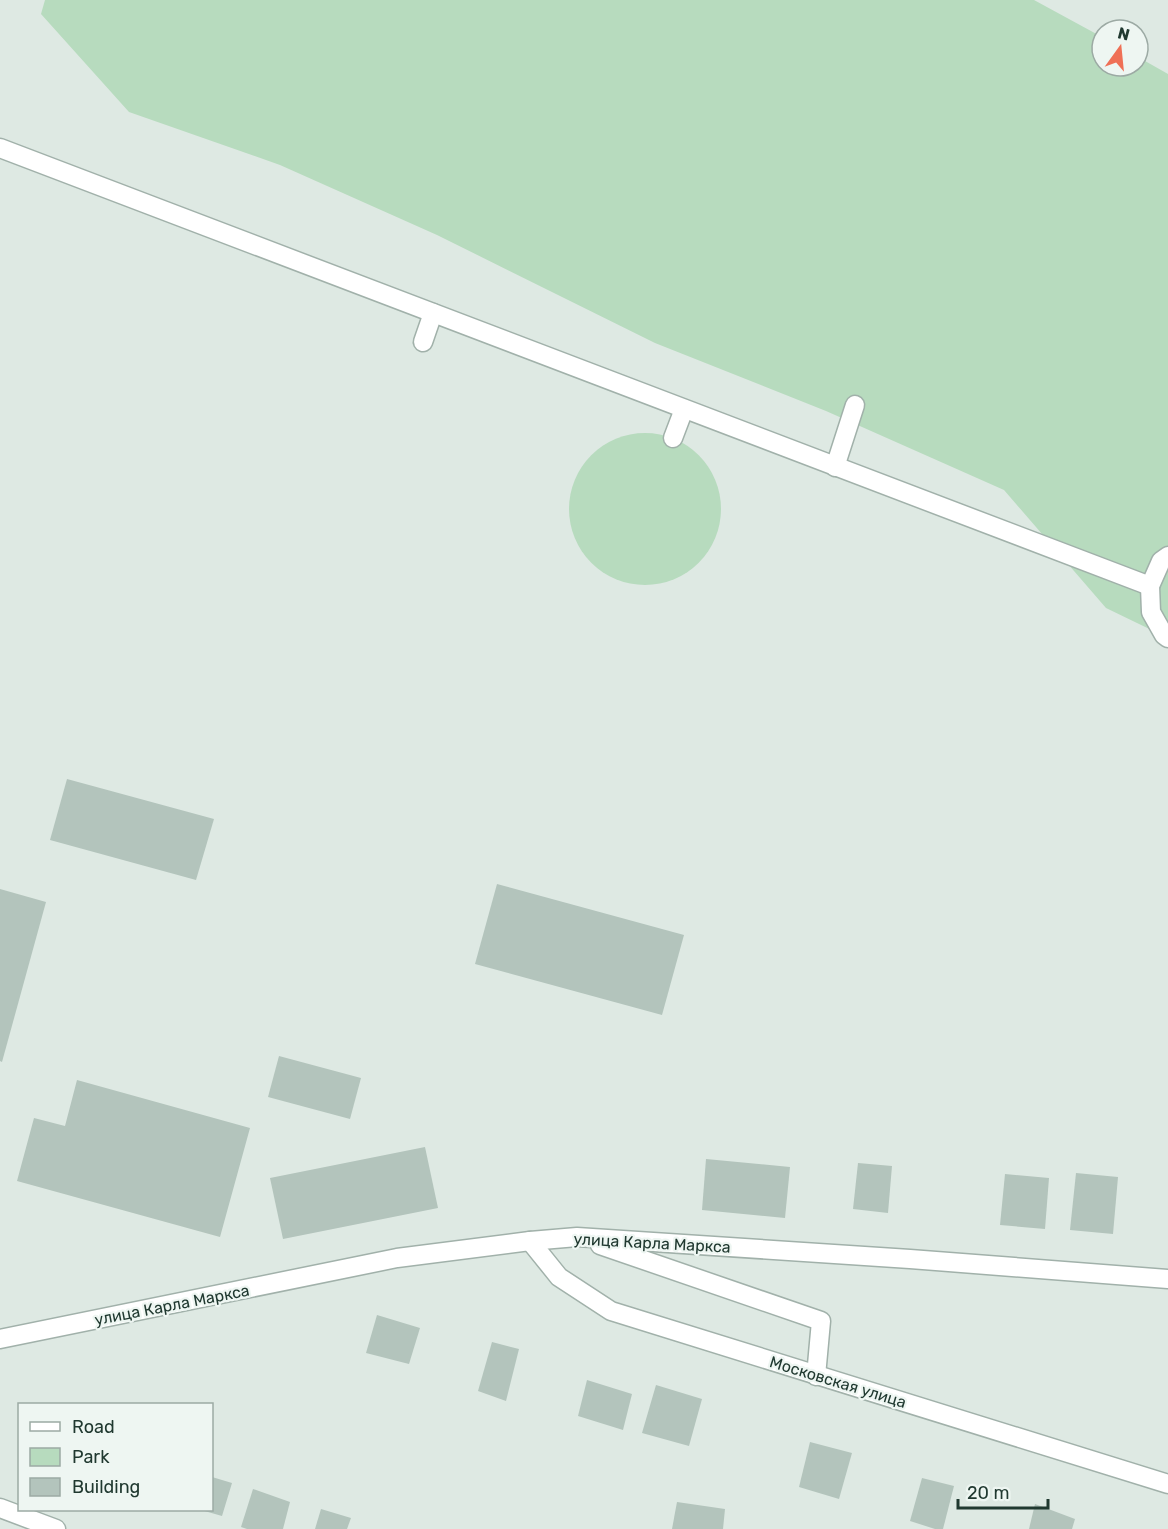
<svg xmlns="http://www.w3.org/2000/svg" width="1168" height="1529" viewBox="0 0 1168 1529" font-family="Rubik,sans-serif">
<style>
.green{fill:#b7dbbe}
.building{fill:#b3c4bc}
.lines{fill:none;stroke-linecap:round;stroke-linejoin:round}
.minor-casing{stroke:#a1b1aa;stroke-width:21}
.minor{stroke:#fff;stroke-width:18}
.labels{text-anchor:middle;dominant-baseline:central;stroke-width:4.5;stroke-linejoin:round;paint-order:stroke}
.street-label{font-size:16px;fill:#203930;stroke:#eef6f2}
</style>
<rect width="100%" height="100%" fill="#dee9e3"/>
<g class="green">
<path d="M45,0H1034L1102,37V66H1138V57L1168,74V638L1106,608L1004,490L826,411L655,343L437,235L280,165L129,112L41,14Z"/>
<circle cx="645" cy="509" r="76"/>
</g>
<g class="building">
<path d="M67,779L214,819L196,880L50,840Z"/>
<path d="M497,884L684,935L662,1015L475,964Z"/>
<path d="M0,889L46,902L2,1062L0,1061Z"/>
<path d="M279,1056L361,1078L350,1119L268,1097Z"/>
<path d="M77,1080L250,1128L220,1237L17,1181L34,1118L65,1126Z"/>
<path d="M425,1147L438,1208L283,1239L270,1178Z"/>
<path d="M706,1159L790,1167L785,1218L702,1210Z"/>
<path d="M858,1163L892,1166L888,1213L853,1209Z"/>
<path d="M1076,1173L1118,1177L1113,1234L1070,1230Z"/>
<path d="M1005,1174L1049,1178L1045,1229L1000,1225Z"/>
<path d="M377,1315L420,1328L409,1364L366,1353Z"/>
<path d="M492,1342L519,1349L506,1401L478,1391Z"/>
<path d="M587,1380L632,1394L623,1430L578,1416Z"/>
<path d="M656,1385L702,1399L689,1446L642,1433Z"/>
<path d="M810,1442L852,1453L839,1499L799,1487Z"/>
<path d="M212,1477L232,1483L222,1516L201,1510H212Z"/>
<path d="M922,1478L954,1486L943,1529H935L910,1521Z"/>
<path d="M253,1489L290,1502L283,1529H247L241,1527Z"/>
<path d="M677,1502L725,1509L723,1529H672Z"/>
<path d="M1035,1504L1075,1519L1072,1529H1029Z"/>
<path d="M321,1509L351,1518L347,1529H315Z"/>
</g>
<g class="lines">
<defs>
<g id="minor">
<path d="M0,148L1150,586"/>
<path d="M423,342L433,313"/>
<path d="M673,438L684,409"/>
<path d="M835,467L855,405"/>
<path d="M1168,556L1161,561L1150,586L1151,612L1164,635L1168,638"/>
<path d="M530,1241L559,1277L611,1311L1168,1484"/>
<path d="M600,1245L821,1321L816,1376"/>
<path d="M0,1339L397,1258L530,1241L577,1237L910,1259L1168,1279"/>
<path d="M0,1508L56,1529"/>
</g>
</defs>
<use href="#minor" class="minor-casing"/>
<use href="#minor" class="minor"/>
</g>
<g class="labels">
<g class="street-label">
<text transform="translate(652 1243) rotate(3)">улица Карла Маркса</text>
<text transform="translate(172 1305) rotate(-11)">улица Карла Маркса</text>
<text transform="translate(838 1382) rotate(17)">Московская улица</text>
</g>
</g>
<rect x="18" y="1403" width="195" height="108" fill="#eef6f2" stroke="#9caaa4" stroke-width="1.5"/>
<rect x="30" y="1422" width="30" height="9" fill="#ffffff" stroke="#9caaa4" stroke-width="1.5"/>
<text x="72" y="1433" font-size="18" fill="#203930">Road</text>
<rect x="30" y="1448" width="30" height="18" fill="#b7dbbe" stroke="#9caaa4" stroke-width="1.5"/>
<text x="72" y="1463" font-size="18" fill="#203930">Park</text>
<rect x="30" y="1478" width="30" height="18" fill="#b3c4bc" stroke="#9caaa4" stroke-width="1.5"/>
<text x="72" y="1493" font-size="18" fill="#203930">Building</text>
<g transform="translate(1120 48) rotate(15)"><circle r="28" fill="#eef6f2" stroke="#9caaa4" stroke-width="1.5"/>
<path d="M0-4.5L10 22L0 15L-10 22Z" fill="#ef7056"/>
<text y="-9" font-size="16" font-weight="bold" text-anchor="middle" fill="#203930">N</text>
</g>
<path d="M958 1499v9h90v-9" fill="none" stroke="#203930" stroke-width="3"/>
<text x="967" y="1499" font-size="18" fill="#203930" stroke="#eef6f2" stroke-width="4.5" paint-order="stroke">20 m</text>
</svg>
